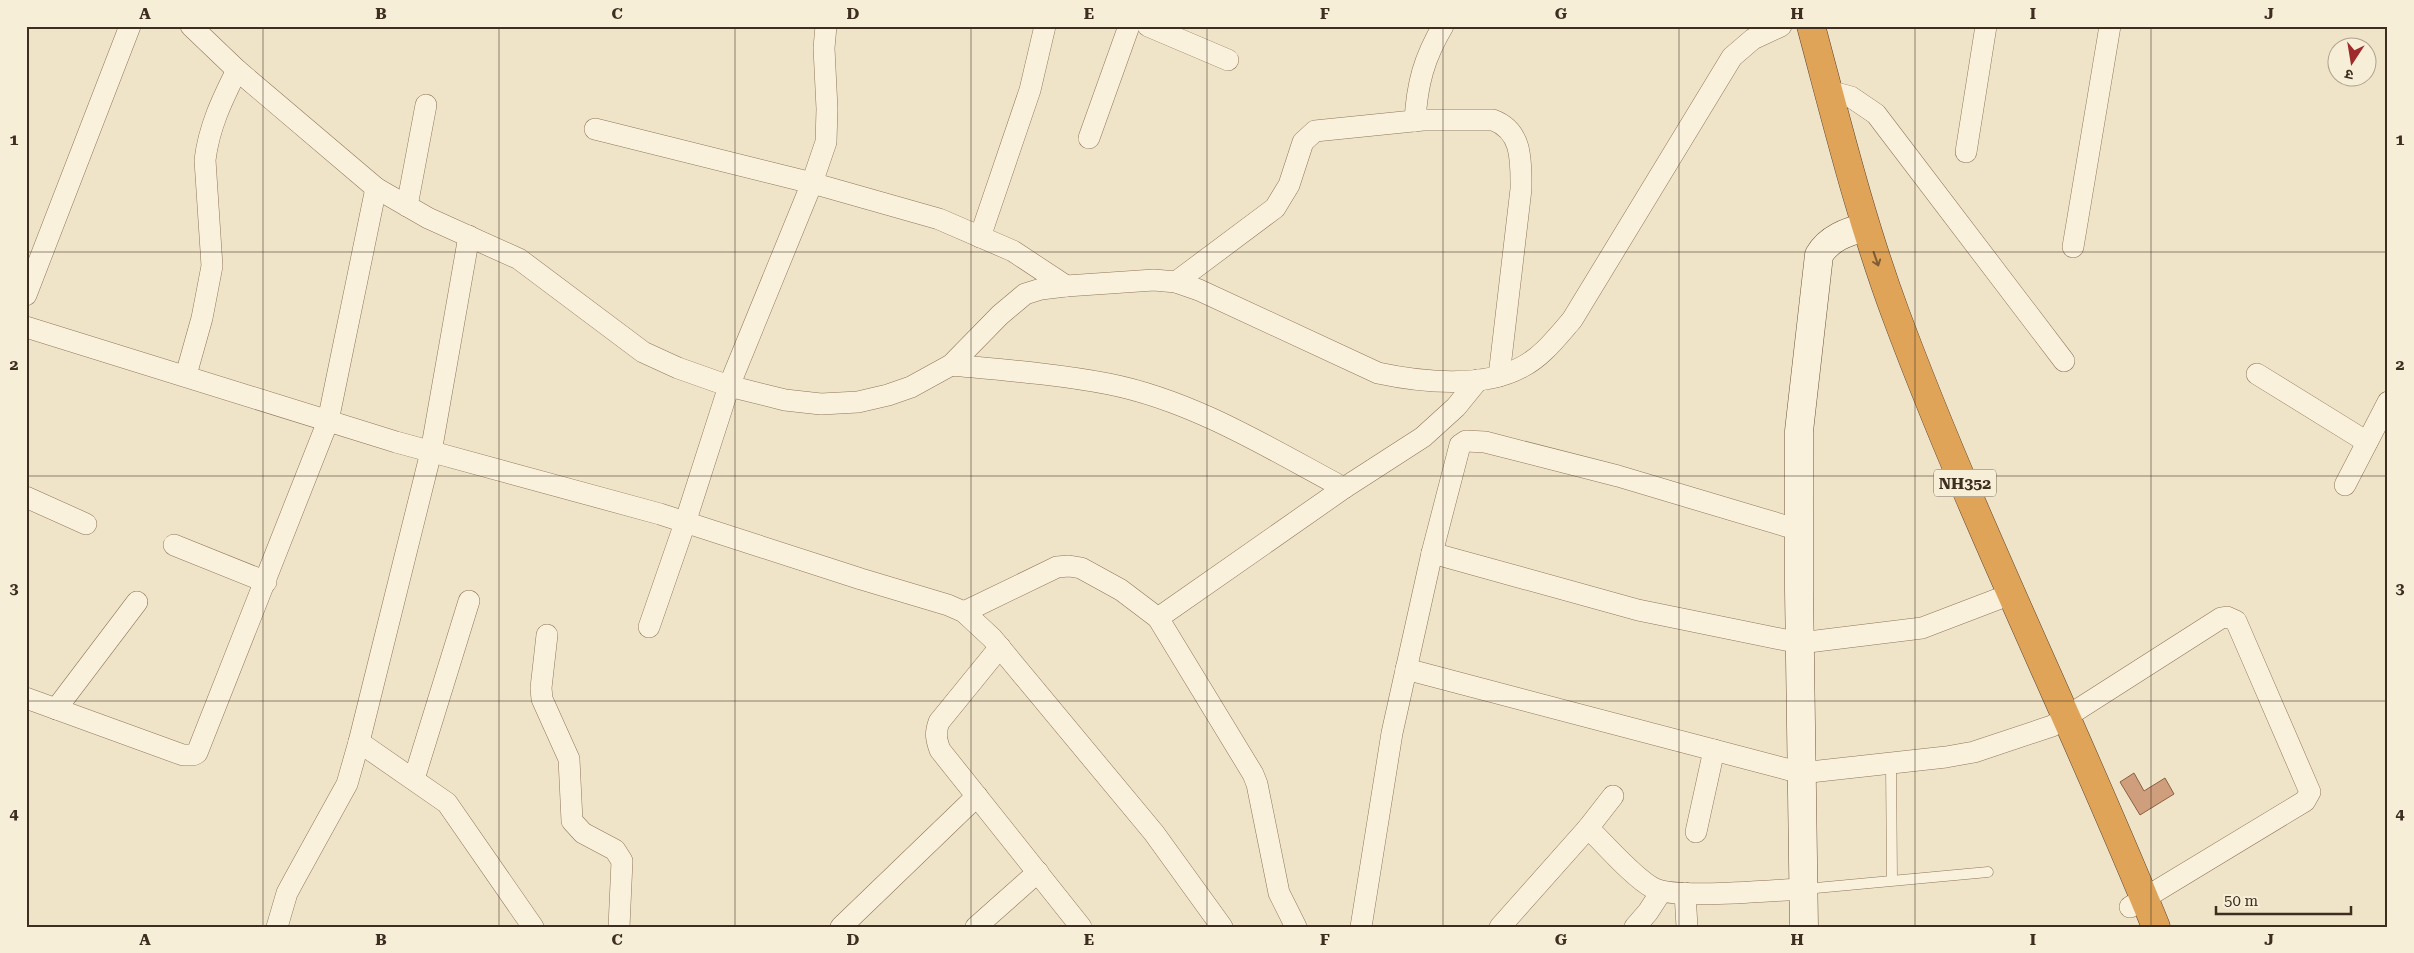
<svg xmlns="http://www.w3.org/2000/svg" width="2414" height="953" viewBox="0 0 2414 953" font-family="'Roboto Serif','Noto Sans Devanagari',serif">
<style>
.building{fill:#cf9f7d;stroke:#8d5f41}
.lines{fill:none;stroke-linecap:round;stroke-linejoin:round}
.lane-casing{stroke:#8d765c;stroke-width:11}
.street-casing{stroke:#8d765c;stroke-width:22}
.secondary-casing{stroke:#6f573f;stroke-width:29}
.highway-casing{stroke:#5b4430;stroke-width:29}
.lane{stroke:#faf1dc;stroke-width:10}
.street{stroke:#faf1dc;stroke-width:21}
.secondary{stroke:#faf1dc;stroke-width:28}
.highway{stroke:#e0a458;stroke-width:28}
.oneway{stroke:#7e5d36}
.grid{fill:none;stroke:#3d2e20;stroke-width:1;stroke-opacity:0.55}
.labels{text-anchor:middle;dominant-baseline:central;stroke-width:4;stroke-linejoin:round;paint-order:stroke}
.shield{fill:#f7eed8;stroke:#756857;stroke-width:1}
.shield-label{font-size:16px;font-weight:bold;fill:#3d2e20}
.neatline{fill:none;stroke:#3d2e20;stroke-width:2}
.grid-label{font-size:16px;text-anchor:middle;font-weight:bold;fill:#3d2e20}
</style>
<rect width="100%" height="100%" fill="#f0e4c8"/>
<path class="building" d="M2134,773L2144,791L2165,778L2174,794L2140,815L2120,782Z"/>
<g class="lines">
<defs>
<g id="lane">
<path d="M1891,763L1892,880"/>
<path d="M1805,889L1988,872"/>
</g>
<g id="street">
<path d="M191,26L237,70L376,188L428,218L519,259L643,352L678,368L729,386L785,400L821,404L858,402L888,395L911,387L951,365L1000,315L1025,294L1041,289L1066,286L1154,280L1176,282L1199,290L1378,373C1420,382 1483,389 1522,367C1542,357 1557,337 1572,320L1732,57L1753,39L1781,26"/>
<path d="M1148,26L1228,60"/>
<path d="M1829,91L1851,97L1876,114L2064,361"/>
<path d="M1415,121C1417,84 1424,58 1443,26"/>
<path d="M595,129L812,183L939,219L1013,251L1066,286"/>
<path d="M1089,138L1129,26"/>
<path d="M1966,152L1986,26"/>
<path d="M407,206L426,105"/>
<path d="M980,237L1030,90L1045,26"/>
<path d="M2073,247L2110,26"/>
<path d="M1176,282L1275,208L1289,185L1303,142L1315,131L1423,120H1493C1523,131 1521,162 1521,189L1499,376"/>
<path d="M26,295L130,26"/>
<path d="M26,327L396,442L660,514L861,579L948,605L964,612L992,638L1154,833L1222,927"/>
<path d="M951,365C1004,370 1057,374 1109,384C1194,401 1269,448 1344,488"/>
<path d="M2257,374L2367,442"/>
<path d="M186,375L202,318L212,266L205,160C209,127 222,100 237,70"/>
<path d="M2345,485L2388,402"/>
<path d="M26,497L86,524"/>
<path d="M174,545L266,582"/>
<path d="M1432,553L1638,610L1800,643L1922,628L1998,599"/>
<path d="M964,612L1057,567L1069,566L1081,568L1121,590L1158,618L1253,774L1257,784L1279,893L1296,927"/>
<path d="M1158,618L1344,488L1423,437L1456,407L1478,380"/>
<path d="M649,627L685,523L729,386L812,183L826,142L827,109L824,48L826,26"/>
<path d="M547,635L541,688L542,699L569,759L572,821L583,833L615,850L622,861L619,927"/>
<path d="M1000,647L939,722C935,733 936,739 940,750L1081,927"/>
<path d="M1406,669L1801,773L1946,757L1974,752L2052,726L2221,618L2227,617L2236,621L2310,792L2305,801L2130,907"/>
<path d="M26,698L183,755H193L197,753L328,421L376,188"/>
<path d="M56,709L137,602"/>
<path d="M359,742L447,803L533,927"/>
<path d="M414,779L469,601"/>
<path d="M1588,828C1606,845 1633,877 1653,888C1675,900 1773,890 1803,889"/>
<path d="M1696,832L1714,750"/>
<path d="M1685,893L1687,927"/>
<path d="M277,927L287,893L294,880L347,784L359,742L431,452L469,236"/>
<path d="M841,927L977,796"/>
<path d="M976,927L1038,872"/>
<path d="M1361,927L1392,733L1432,553L1460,445L1466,441L1485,442L1618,476L1799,530"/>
<path d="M1500,927L1588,828L1613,796"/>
<path d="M1635,927L1648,912L1661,892"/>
</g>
<path id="secondary" d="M1804,927L1799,590V431L1819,255C1829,238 1847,232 1865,227"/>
<path id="highway" d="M1811,26C1837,123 1861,221 1896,315C1973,522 2073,722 2156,927"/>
</defs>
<use href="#lane" class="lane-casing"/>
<use href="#street" class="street-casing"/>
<use href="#secondary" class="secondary-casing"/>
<use href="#highway" class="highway-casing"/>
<use href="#lane" class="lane"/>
<use href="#street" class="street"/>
<use href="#secondary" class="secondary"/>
<use href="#highway" class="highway"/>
</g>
<defs><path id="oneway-shaft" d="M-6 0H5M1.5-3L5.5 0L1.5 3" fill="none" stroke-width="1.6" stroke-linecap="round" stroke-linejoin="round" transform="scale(1.25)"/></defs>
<use class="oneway" href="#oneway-shaft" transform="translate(1876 259) rotate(71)"/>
<path class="grid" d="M263,26V927M499,26V927M735,26V927M971,26V927M1207,26V927M1443,26V927M1679,26V927M1915,26V927M2151,26V927M26,252H2388M26,476H2388M26,701H2388"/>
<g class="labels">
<rect class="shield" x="1934" y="469.5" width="62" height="27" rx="4"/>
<g class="shield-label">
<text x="1965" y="483">NH352</text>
</g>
</g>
<rect width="2414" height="953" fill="none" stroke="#f7eed8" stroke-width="55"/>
<g transform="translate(2352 62) rotate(192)"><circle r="24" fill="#f7eed8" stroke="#ada18e"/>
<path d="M0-4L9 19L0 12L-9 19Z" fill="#9e2a2b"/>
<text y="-8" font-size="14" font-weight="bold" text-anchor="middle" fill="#3d2e20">उ</text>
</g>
<path d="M2216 906v8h135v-8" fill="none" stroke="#3d2e20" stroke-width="2.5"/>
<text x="2224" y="906" font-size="15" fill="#3d2e20" stroke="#f7eed8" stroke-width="4" paint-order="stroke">50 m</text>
<rect x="28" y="28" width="2358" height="898" class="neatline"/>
<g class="grid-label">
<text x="145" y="19">A</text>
<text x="381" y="19">B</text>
<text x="617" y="19">C</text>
<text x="853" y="19">D</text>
<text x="1089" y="19">E</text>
<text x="1325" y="19">F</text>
<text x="1561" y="19">G</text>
<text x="1797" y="19">H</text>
<text x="2033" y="19">I</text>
<text x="2269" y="19">J</text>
<text x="14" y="145">1</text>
<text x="2400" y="145">1</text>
<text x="14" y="370">2</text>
<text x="2400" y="370">2</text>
<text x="14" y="594">3</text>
<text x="2400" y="594">3</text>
<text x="14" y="819">4</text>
<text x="2400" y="819">4</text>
<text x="145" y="945">A</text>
<text x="381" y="945">B</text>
<text x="617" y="945">C</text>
<text x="853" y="945">D</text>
<text x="1089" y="945">E</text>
<text x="1325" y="945">F</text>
<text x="1561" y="945">G</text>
<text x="1797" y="945">H</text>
<text x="2033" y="945">I</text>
<text x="2269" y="945">J</text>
</g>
</svg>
